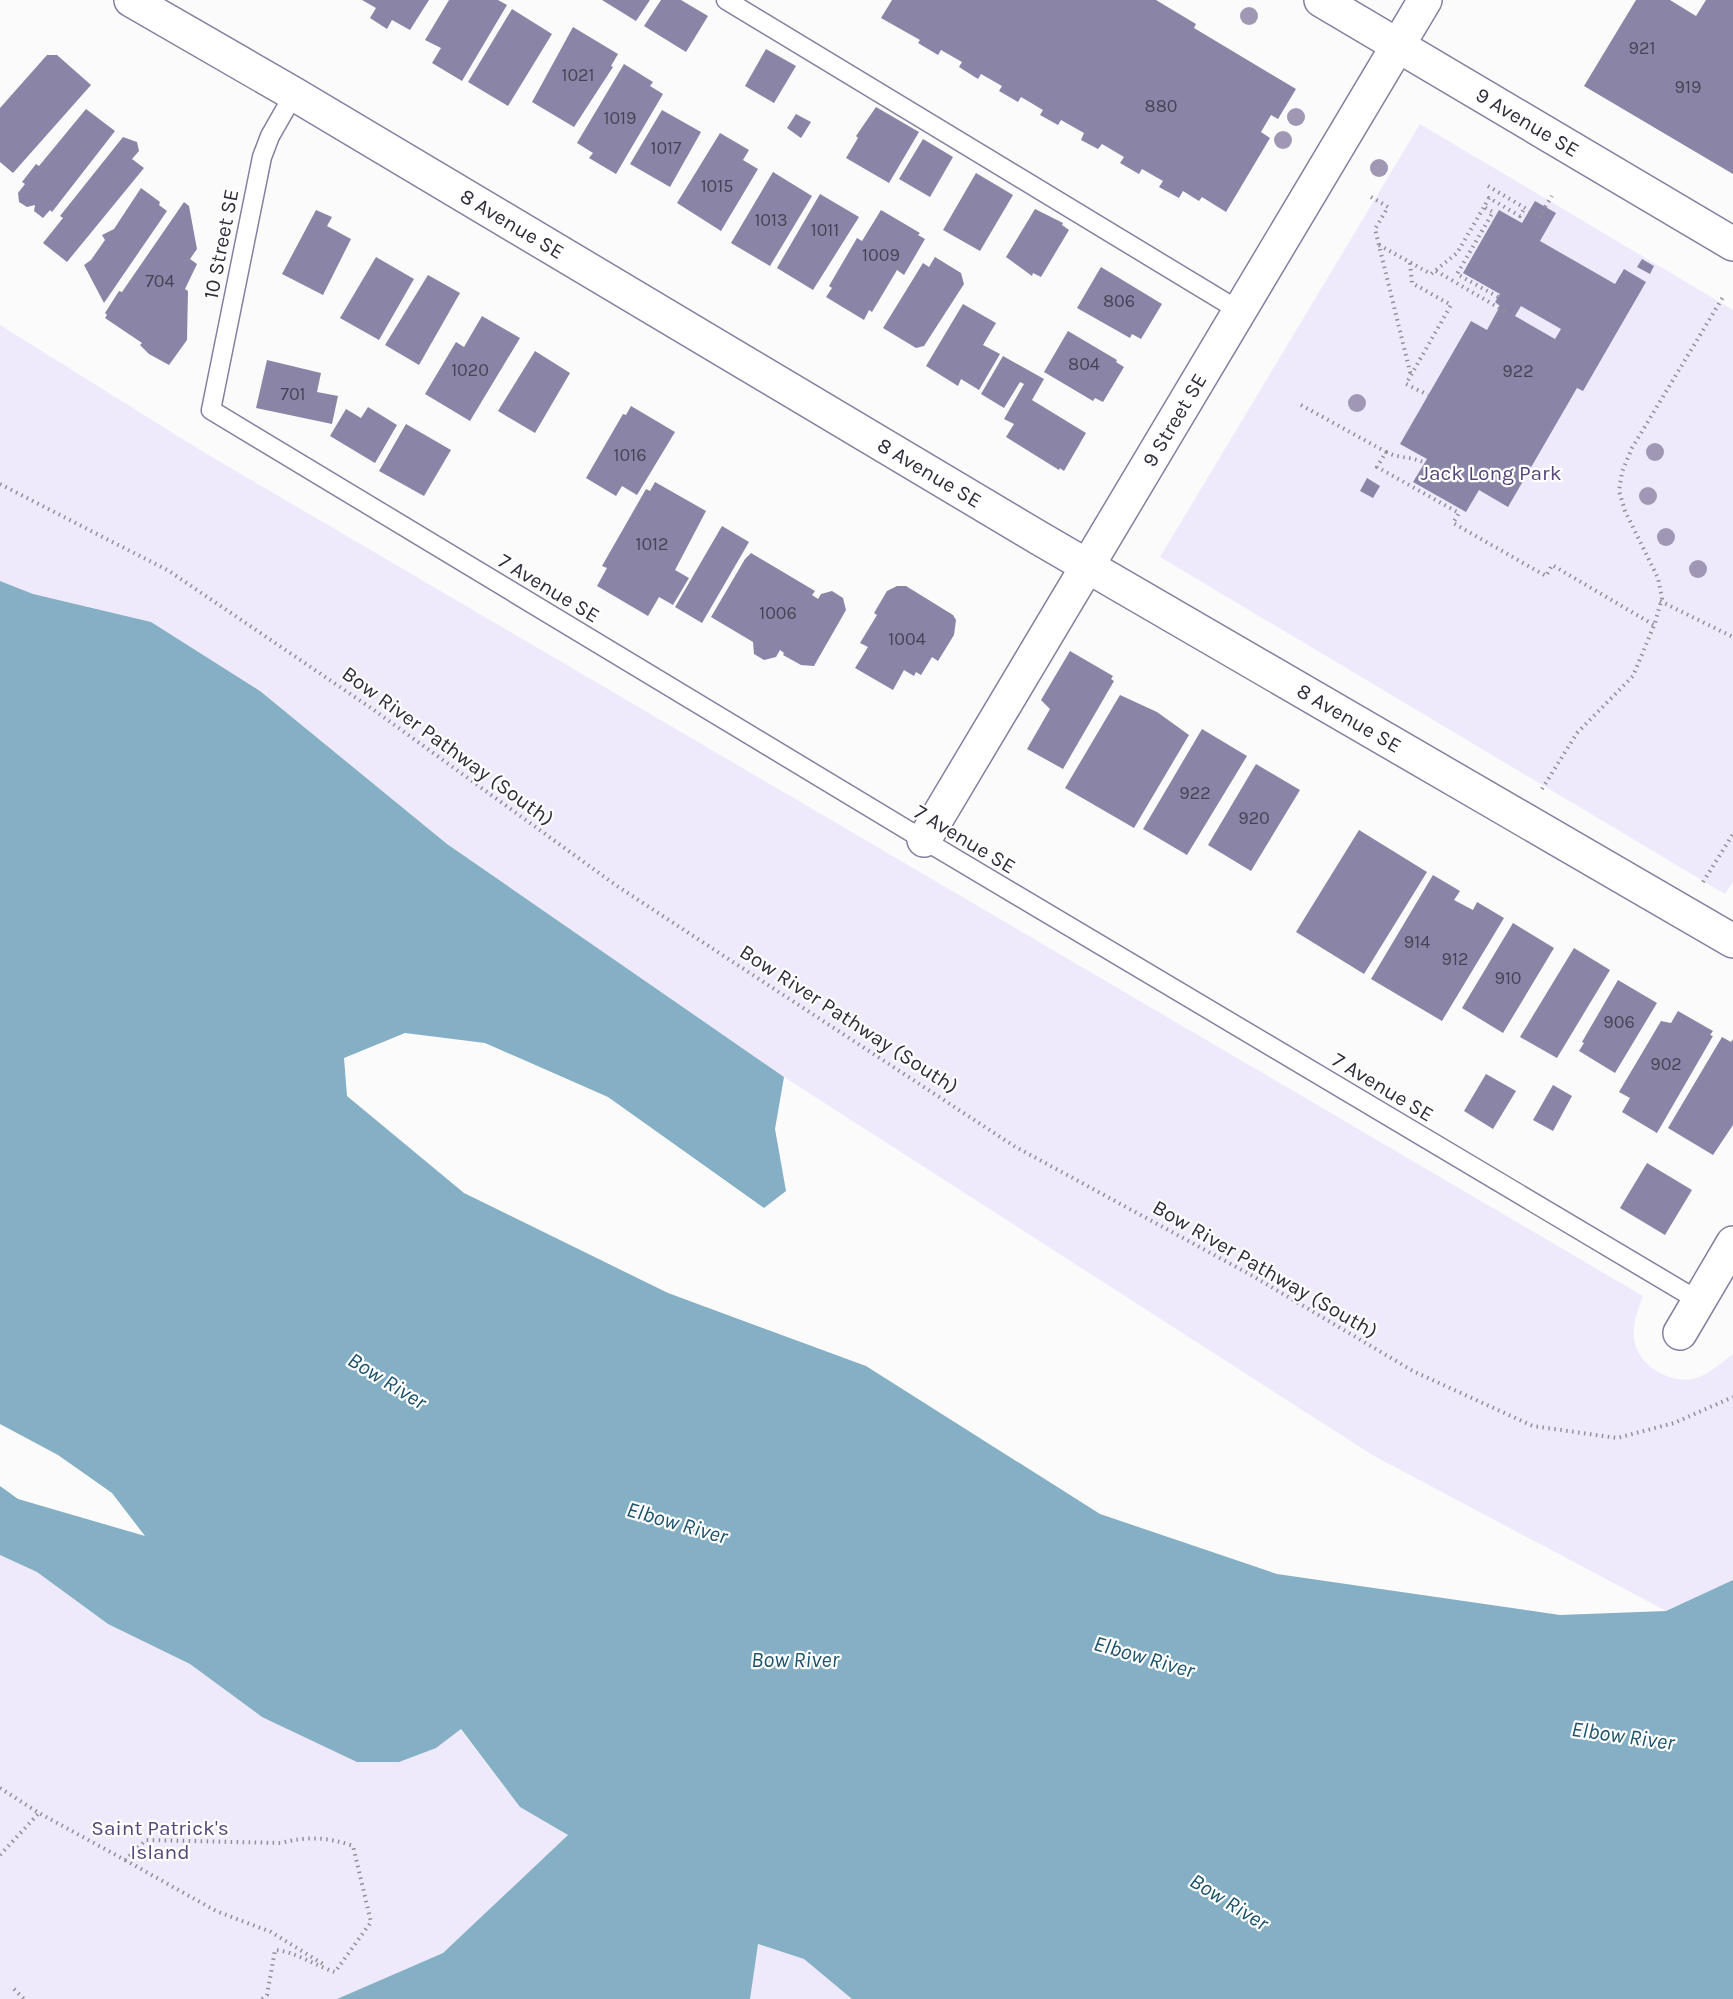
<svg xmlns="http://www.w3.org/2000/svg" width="1733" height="1999" viewBox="0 0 1733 1999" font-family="Karla,sans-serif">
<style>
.green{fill:#eeeafb}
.water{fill:#84afc4}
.building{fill:#8a85a6;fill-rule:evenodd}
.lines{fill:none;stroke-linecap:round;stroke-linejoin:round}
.service-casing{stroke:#867f9f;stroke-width:21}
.minor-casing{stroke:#867f9f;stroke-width:36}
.secondary-casing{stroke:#867f9f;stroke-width:36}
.path{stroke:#929097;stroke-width:4;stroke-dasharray:1.5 4.5;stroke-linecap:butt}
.service{stroke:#fff;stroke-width:18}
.minor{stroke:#fff;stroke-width:33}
.secondary{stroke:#fff;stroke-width:33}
.tree{fill:#a097b5}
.labels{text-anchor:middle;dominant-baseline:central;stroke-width:4.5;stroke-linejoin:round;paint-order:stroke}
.number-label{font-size:18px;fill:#474356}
.street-label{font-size:21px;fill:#312d3b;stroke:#fff}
.park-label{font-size:21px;fill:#56467b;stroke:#fff}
.water-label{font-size:22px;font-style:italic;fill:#1d546c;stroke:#fff}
</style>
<rect width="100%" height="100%" fill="#fbfbfb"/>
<g class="green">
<path d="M1420,124L1733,310V882L1725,894L1160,557Z"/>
<path d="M0,325L200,450L1643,1296C1637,1312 1630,1330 1636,1347C1643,1368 1671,1383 1693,1379C1707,1376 1721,1363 1733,1354V1580L1666,1611L1374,1456L784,1077L447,844L260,691L0,581Z"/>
<path d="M0,1555L37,1572L108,1624L190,1664L262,1717L436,1748L460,1729L520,1807L568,1835L443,1953L337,1999H0Z"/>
<path d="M757,1944L804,1959L852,1999H750Z"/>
</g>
<path class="water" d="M0,581L33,594L151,622L260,691L447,844L784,1077L775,1129L786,1191L764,1208L608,1097L485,1043L405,1033L344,1058L347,1096L464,1193L668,1293L866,1366L1100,1514L1277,1574L1560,1615L1666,1611L1733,1580V1999H852L804,1959L758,1944L750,1999H337L443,1953L568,1835L520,1807L461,1729L436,1748L399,1762H357L262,1717L190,1664L108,1624L37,1572L0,1555V1486L18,1499L145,1536L112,1493L58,1455L0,1424Z"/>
<g class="building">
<path d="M362,0H429L410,30L392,20L387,29L370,18L376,8Z"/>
<path d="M449,0H498L507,5L462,81L432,63L441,48L425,40Z"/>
<path d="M602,0H650L636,21Z"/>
<path d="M661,0H681L708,16L686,52L644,26Z"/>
<path d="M892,0H1156L1196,24L1194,28L1296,89L1278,119L1271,115L1261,132L1270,138L1226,212L1202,197L1199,201L1183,191L1179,198L1159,187L1163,181L1142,169L1139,174L1120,163L1124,157L1102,144L1098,149L1081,140L1084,133L1061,120L1058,125L1040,115L1043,110L1021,97L1018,102L999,91L1002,86L981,74L978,79L959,67L962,62L941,50L938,55L918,43L920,40L881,18Z"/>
<path d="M1636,0H1670L1696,16L1706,0H1733V174L1584,86Z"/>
<path d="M512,9L552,34L508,106L468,82Z"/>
<path d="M573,27L618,54L611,66L613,67L574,127L532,102Z"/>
<path d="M766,49L796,66L774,103L745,86Z"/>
<path d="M47,55H57L91,85L13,173L0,162V108Z"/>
<path d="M624,64L653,82L650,86L663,94L616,174L589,158L593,153L577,143Z"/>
<path d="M876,107L919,132L889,183L846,158L858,138L856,136Z"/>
<path d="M86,109L115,131L52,212L50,210L43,218L34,211L35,205L27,207L19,202L18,193L25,184L22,182L36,164L39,166Z"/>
<path d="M662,110L701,132L670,187L630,164Z"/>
<path d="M796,114L811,122L801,138L787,128Z"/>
<path d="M720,133L749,150L743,160L758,169L721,231L677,203Z"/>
<path d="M123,137L137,142L139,151L132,159L144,168L67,262L43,243L63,218L60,216Z"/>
<path d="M923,139L953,157L930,197L899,179Z"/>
<path d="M773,172L812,196L770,266L731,243Z"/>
<path d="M976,173L1013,195L980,251L943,230Z"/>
<path d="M141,188L160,202L159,205L167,211L104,303L84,265L91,260L105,240L102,235L114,229Z"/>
<path d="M820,194L859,217L813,290L777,268Z"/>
<path d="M1535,201L1556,213L1540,241L1615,284L1624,269L1646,282L1583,391L1577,388L1508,507L1479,490L1466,512L1413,482L1427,459L1400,444L1471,321L1487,330L1500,306L1495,302L1500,294L1463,273L1499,210L1522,223ZM1521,306L1561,329L1555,339L1515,316Z"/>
<path d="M184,202L189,206L197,249L190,259L197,264L185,289L188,291L187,340L169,365L149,354L140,345L142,343L105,318L107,315L105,313L119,291L122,292Z"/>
<path d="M1035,209L1063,223L1062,225L1069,230L1041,277L1033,273L1032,276L1006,257Z"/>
<path d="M316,210L332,217L327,226L351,239L323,295L282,274Z"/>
<path d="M881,210L920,233L918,235L925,239L904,275L897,270L872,312L869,310L864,320L826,297L832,288L829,286L857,238L862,241Z"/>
<path d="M376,257L414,279L379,340L340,318Z"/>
<path d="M935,257L961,273L964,284L924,346L916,348L883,328L923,263L929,267Z"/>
<path d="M1642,259L1654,266L1650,274L1637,267Z"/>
<path d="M1101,267L1162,304L1141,339L1132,334L1130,338L1077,308Z"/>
<path d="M428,275L460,293L419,365L385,345Z"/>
<path d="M963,304L996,323L983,345L1000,354L979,390L961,379L958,386L926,366Z"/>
<path d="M482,316L520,338L470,421L425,394L456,342L464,347Z"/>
<path d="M1068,331L1117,360L1116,362L1124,367L1103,402L1095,398L1093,401L1044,372Z"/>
<path d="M535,351L570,373L535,433L498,411Z"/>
<path d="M1003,356L1044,379L1032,400L1086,433L1064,471L1060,468L1059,470L1006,437L1014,424L1004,419L1024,384L1020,382L1004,408L981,394Z"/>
<path d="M267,360L321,373L317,392L338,396L332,424L256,408Z"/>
<path d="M631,406L675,432L637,495L622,486L616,496L586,478L623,414L626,415Z"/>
<path d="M368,407L397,425L375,463L330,436L346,409L361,418Z"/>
<path d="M406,424L451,450L424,496L379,471Z"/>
<path d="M1367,478L1380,486L1373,498L1360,491Z"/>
<path d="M655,482L706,511L675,570L689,578L673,605L659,597L648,616L597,586L607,568L602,566L646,489L650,491Z"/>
<path d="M722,526L749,542L702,623L675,607Z"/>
<path d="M751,553L815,591L812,595L818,599L821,594L832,591L843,598L846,610L814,666L801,665L783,655L784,653L780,650L776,657L764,660L754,654L753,642L711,617L745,559Z"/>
<path d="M897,586H906L953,615L956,620L954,635L938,661L932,657L921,675L916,672L914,676L904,670L893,690L855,668L868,647L860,643L877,615L874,613L887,591Z"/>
<path d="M1070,651L1113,676L1111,679L1114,681L1063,769L1027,749L1050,709L1041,700Z"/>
<path d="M1120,695L1157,712L1189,735L1134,828L1065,788Z"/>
<path d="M1202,729L1247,756L1187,855L1143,829Z"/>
<path d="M1256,764L1300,790L1251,871L1208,845Z"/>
<path d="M1359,830L1427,872L1364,974L1296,932Z"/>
<path d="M1433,875L1460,891L1454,900L1473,910L1477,902L1504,918L1442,1021L1371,979Z"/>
<path d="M1513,923L1554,948L1503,1033L1462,1008Z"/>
<path d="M1574,948L1610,970L1557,1058L1520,1037Z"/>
<path d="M1618,980L1657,1003L1615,1073L1579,1051L1584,1043L1582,1042Z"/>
<path d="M1678,1011L1713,1031L1710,1035L1713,1036L1657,1133L1622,1112L1630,1098L1619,1092L1661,1021L1671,1023Z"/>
<path d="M1722,1037L1731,1042L1733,1039V1125L1713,1155L1668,1128Z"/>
<path d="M1486,1074L1516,1091L1493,1129L1464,1111Z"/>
<path d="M1553,1085L1572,1096L1553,1131L1533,1120Z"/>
<path d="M1647,1163L1692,1190L1665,1235L1620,1208Z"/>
</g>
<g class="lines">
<defs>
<g id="service">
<path d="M726,0L1238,310"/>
<path d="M294,94L270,136L262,157L211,410L924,840L1699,1301"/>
</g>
<g id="minor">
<path id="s1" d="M131,0L294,94L1039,538L1733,941"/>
<path id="s2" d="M924,840L1425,0"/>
<path d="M1680,1333L1733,1243"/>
</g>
<g id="secondary">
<path id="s3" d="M1321,0L1733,244"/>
</g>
</defs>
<use href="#service" class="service-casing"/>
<use href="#minor" class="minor-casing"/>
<use href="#secondary" class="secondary-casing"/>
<g class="path">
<path d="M1488,186L1540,217L1538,220"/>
<path d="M1371,197L1388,207L1375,229L1411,376"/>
<path d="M1542,212L1552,196"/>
<path d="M1379,245L1431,274L1457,253L1484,207"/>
<path d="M1410,263L1412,283L1451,305L1406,384L1428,395"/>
<path d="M1436,271L1506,312"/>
<path d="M1498,297L1457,274L1493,212L1484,207L1489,198L1520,216L1525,207"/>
<path d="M1301,405L1386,452L1377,467L1459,513L1453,523L1546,576L1552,565L1654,625"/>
<path d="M1386,452C1400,459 1411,456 1425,463"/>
<path d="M0,484L169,571L371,708L617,886L1014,1146L1251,1275L1413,1371L1533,1426L1617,1438L1674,1423L1733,1397"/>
<path d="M1660,601L1733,637"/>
<path d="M1542,789L1577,733L1633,676L1655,623L1662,598L1658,578L1625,511L1619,491L1622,472L1632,448L1723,297"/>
<path d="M1703,882L1733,834"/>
<path d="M0,1788L39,1813L125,1860L146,1840L281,1843C307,1836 328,1837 353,1846L371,1922L335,1972C316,1966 294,1951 275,1950L267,1995L262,1999"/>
<path d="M0,1855L39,1813"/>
<path d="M125,1860L216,1911L271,1932L323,1964"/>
<path d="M14,1989L24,1999"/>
</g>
<use href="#service" class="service"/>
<use href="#minor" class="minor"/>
<use href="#secondary" class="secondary"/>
</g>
<g class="tree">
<circle cx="1249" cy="16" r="9"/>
<circle cx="1296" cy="117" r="9"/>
<circle cx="1283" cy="140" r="9"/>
<circle cx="1379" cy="168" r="9"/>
<circle cx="1357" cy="403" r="9"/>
<circle cx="1655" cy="452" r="9"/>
<circle cx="1648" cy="496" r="9"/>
<circle cx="1666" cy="537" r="9"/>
<circle cx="1698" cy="569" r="9"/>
</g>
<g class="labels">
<g class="number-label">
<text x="1642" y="48">921</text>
<text x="578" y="75">1021</text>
<text x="1688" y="87">919</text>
<text x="1161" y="106">880</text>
<text x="620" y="118">1019</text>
<text x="666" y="148">1017</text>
<text x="717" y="186">1015</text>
<text x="771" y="220">1013</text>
<text x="825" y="230">1011</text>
<text x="881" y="255">1009</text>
<text x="160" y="281">704</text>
<text x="1119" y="301">806</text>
<text x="1084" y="364">804</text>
<text x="470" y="370">1020</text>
<text x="1518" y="371">922</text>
<text x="293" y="394">701</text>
<text x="630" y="455">1016</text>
<text x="652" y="544">1012</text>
<text x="778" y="613">1006</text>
<text x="907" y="639">1004</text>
<text x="1195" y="793">922</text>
<text x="1254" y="818">920</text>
<text x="1417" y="942">914</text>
<text x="1455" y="959">912</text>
<text x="1508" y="978">910</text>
<text x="1619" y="1022">906</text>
<text x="1666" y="1064">902</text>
</g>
<g class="street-label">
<text stroke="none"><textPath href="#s3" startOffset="240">9 Avenue SE</textPath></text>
<text stroke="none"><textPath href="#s1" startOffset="442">8 Avenue SE</textPath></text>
<text transform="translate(221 244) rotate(-79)">10 Street SE</text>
<text stroke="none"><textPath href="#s2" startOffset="489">9 Street SE</textPath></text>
<text stroke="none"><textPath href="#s1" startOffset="928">8 Avenue SE</textPath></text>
<text transform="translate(549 588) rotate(31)">7 Avenue SE</text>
<text stroke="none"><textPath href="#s1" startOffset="1414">8 Avenue SE</textPath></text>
<text transform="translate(448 746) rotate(36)">Bow River Pathway (South)</text>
<text transform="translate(965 839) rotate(31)">7 Avenue SE</text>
<text transform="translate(849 1019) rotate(33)">Bow River Pathway (South)</text>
<text transform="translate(1383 1087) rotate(31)">7 Avenue SE</text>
<text transform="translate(1265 1269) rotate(30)">Bow River Pathway (South)</text>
</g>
<g class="park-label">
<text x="1491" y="473">Jack Long Park</text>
<text x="160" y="1828">Saint Patrick's<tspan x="160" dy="24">Island</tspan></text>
</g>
<g class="water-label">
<text transform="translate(387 1381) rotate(32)">Bow River</text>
<text transform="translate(677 1523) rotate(16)">Elbow River</text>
<text transform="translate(1144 1657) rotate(16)">Elbow River</text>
<text x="795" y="1660">Bow River</text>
<text transform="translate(1623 1736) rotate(8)">Elbow River</text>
<text transform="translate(1229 1902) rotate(32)">Bow River</text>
</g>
</g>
</svg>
